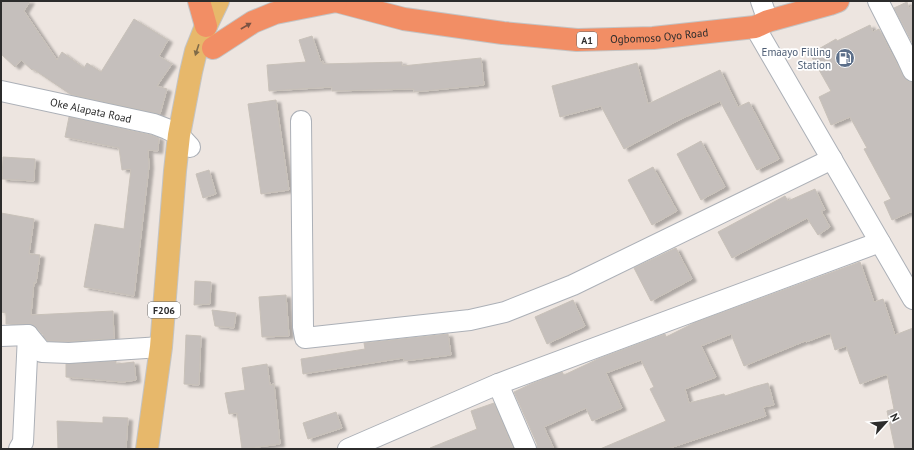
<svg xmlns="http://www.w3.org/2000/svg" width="914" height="450" viewBox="0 0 914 450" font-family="'PT Sans',sans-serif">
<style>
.building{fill:#c5bfbc;stroke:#c8c1b9;filter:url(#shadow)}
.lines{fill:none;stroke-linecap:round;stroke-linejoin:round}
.minor-casing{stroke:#acb0b7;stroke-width:22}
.major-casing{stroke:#c4c4c4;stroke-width:24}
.highway-casing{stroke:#c4c4c4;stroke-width:24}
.minor{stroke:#fff;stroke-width:20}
.major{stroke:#e7b86b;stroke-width:22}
.highway{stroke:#f28e65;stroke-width:22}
.oneway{fill:#7b5343}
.oneway2{fill:#806b48}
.labels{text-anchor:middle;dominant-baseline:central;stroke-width:3.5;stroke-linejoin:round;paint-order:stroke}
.shield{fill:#fff;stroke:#6b6b6b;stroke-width:1}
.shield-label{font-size:10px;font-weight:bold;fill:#2c2c2c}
.street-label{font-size:11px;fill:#2c2c2c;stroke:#fff}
.service-label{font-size:11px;fill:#4e5e75;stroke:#fff;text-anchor:end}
</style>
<defs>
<filter id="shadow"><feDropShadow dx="4.5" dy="2.5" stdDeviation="1" flood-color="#0004"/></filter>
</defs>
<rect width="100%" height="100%" fill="#ede5e0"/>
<g class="building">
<path d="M1,1H30L24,11L57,60L62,52L84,68L87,63L101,72L134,19L168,40L159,56L172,64L157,86L167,89L160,114L70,94L33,69L32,70L21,60L15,67L1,54Z"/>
<path d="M907,2L909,8L913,6V44L894,8Z"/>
<path d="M870,25L873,32L879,29L903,76L907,81L913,82V211L892,220L884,202L891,199L864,149L867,148L850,117L831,125L819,97L831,91L810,54L836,39L837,41Z"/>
<path d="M312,36L321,62L323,61V64L402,62V66L481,58L484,85L414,92V89L332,91V87L269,91L267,65L306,62L299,40Z"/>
<path d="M637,63L648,104L720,70L738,107L749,102L779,159L757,170L720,101L681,119L624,149L601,106L560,117L552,86Z"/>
<path d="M276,100L289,190L261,194L248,104Z"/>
<path d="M69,117L151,135L159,138L158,151L148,150L149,166L134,296L84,287L95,224L124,229L131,169L122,170L119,148L65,137Z"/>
<path d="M701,141L725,187L701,200L677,154Z"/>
<path d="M3,157L35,159L34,181L2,179Z"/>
<path d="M653,167L677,211L652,225L628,180Z"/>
<path d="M209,170L216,194L203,198L196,174Z"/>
<path d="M815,189L825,210L821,211L830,227L818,235L807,218L732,258L718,232L785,196L788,201Z"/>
<path d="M1,213L34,219L29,254L40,255L36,283L34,282L31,315L113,311L114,339L69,341H48L43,336V334H42L37,328L32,324H6V313L1,312Z"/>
<path d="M676,248L692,279L651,301L634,268Z"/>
<path d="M860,262L874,302L883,299L895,335L913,328V449H895L887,411L894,409L887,374L860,384L846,346L835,350L830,333L806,342L805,341L744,366L731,334L701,346L716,377L685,389L689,403L724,394L725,396L753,387L768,383L774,405L763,407L766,416L667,449H600L666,421L650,389L654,387L641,360L606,373L622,408L592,421L586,408L544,427L554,449H537V444L514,392L531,384L562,372L564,375L598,359L665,334L666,337L694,323Z"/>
<path d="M195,281L211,282L210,304L194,305Z"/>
<path d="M286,295L289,336L262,337L259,297Z"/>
<path d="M573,300L585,326L547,344L535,317Z"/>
<path d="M212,310L236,313L234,328L215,326Z"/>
<path d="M448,334L451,355L404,361L403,358L303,374L301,359L365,349L364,343Z"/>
<path d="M186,335L201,336L199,385L184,384Z"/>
<path d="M116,361V364L134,362L136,380L123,382L66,377V364Z"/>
<path d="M267,364L270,385L274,384L280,444L242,449L237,413L229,414L225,393L245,390L242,368Z"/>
<path d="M494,403L513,449H430V448L477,429L471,411Z"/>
<path d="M336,412L342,428L308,439L303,423Z"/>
<path d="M103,417L128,418L126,449H58L57,421L103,423Z"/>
</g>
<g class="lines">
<defs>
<g id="minor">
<path d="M761,1L768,21"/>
<path d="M878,1L907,58L913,71"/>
<path d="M755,27L913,299"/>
<path id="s1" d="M1,91L154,124L167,129L179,135L190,147"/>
<path d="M301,121L303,327L305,338L470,320L505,312L573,285L832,159"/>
<path d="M1,336L28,335L42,352L69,353L161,347"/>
<path d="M498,384L526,449"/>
<path d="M19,449L23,442L28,335"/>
<path d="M348,449L498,384L880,242"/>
</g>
<path id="major" d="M147,449L161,347L175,171L179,135L191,72L196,51L206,26L218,1"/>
<g id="highway">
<path d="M199,1L206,26"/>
<path id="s2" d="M336,1L404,19L503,33L577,40L653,38L755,27L768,21L830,4L838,1"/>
<path d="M213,48L253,22L275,13L336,1"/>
</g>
</defs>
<use href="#minor" class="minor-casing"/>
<use href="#major" class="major-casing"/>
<use href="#highway" class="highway-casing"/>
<use href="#minor" class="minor"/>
<use href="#major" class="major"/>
<use href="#highway" class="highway"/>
</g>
<defs><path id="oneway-solid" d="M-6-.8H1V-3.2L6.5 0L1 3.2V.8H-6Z"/></defs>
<use class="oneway" href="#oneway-solid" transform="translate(246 26) rotate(-30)"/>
<use class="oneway2" href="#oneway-solid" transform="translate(197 50) rotate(108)"/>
<defs>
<symbol id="fuel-disc" viewBox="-11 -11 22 22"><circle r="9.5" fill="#5c6f8a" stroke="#fff"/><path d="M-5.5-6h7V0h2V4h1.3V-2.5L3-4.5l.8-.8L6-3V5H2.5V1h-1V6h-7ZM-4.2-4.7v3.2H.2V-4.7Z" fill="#fff"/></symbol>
</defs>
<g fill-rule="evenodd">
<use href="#fuel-disc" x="834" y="47" width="22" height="22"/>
</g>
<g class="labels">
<g class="shield">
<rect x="577" y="32" width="20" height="16" rx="3"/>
<rect x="148" y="302" width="32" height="16" rx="3"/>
</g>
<g class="shield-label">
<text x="587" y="40">A1</text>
<text x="164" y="310">F206</text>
</g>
<g class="street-label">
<text stroke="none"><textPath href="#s2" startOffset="327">Ogbomoso Oyo Road</textPath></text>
<text stroke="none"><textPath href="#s1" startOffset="92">Oke Alapata Road</textPath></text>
</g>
<g class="service-label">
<text x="831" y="52">Emaayo Filling<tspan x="831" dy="13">Station</tspan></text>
</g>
</g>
<rect width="914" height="450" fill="none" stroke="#2c2c2c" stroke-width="4"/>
<g transform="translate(886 422) rotate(63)" stroke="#ffffff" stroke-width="3" paint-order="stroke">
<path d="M0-3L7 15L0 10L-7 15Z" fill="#2c2c2c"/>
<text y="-6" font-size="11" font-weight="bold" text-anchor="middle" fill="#2c2c2c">N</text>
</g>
</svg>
